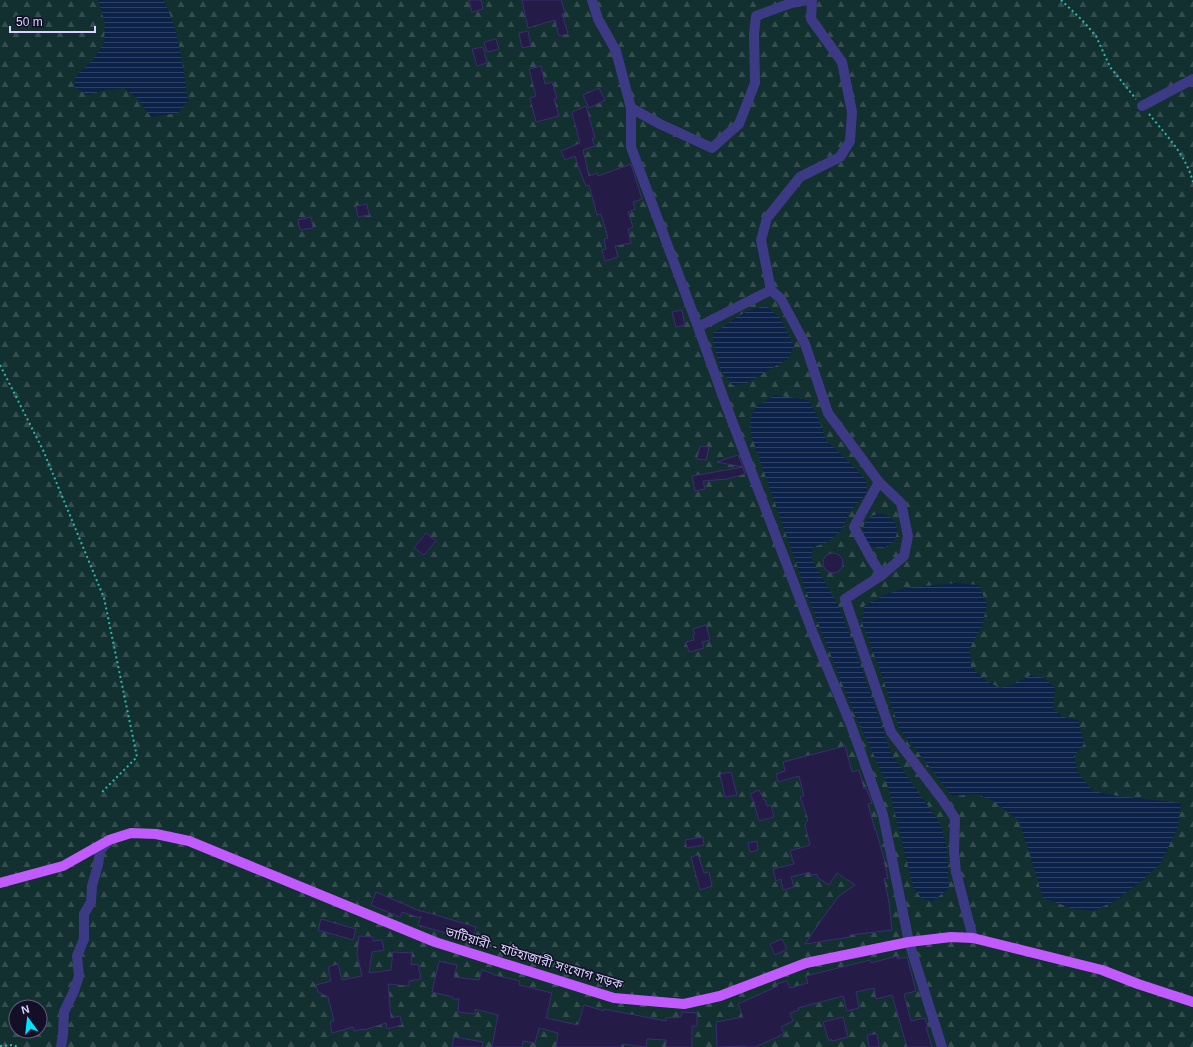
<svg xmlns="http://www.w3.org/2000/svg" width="1193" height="1047" viewBox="0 0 1193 1047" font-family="Helvetica,'Noto Sans Bengali',sans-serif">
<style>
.forest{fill:url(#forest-firs);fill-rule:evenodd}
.water{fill:url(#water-rules)}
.building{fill:#241b47;stroke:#3b2d73}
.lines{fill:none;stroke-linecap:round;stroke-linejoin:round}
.path{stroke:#2fb8b0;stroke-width:2;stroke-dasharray:2 3;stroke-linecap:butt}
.street{stroke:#3d3a85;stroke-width:10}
.primary{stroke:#c25bff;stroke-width:10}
.labels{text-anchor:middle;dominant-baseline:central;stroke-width:3;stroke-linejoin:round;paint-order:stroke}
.street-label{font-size:13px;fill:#d9d4ff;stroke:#130f26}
</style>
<defs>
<pattern id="forest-firs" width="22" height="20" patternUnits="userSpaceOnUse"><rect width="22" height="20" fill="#12302f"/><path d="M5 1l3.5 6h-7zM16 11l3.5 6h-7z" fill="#344d4e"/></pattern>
<pattern id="water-rules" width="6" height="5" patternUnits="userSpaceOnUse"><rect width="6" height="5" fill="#0c2248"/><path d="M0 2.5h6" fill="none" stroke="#2f4163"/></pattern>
</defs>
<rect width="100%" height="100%" fill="#130f26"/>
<path class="forest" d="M0,0H1193V1047H0ZM16,1007H40V1031H16Z"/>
<g class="water">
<path d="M98,0H163C180,30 183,68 188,101L178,113L151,117L136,97L124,88L105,90L88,95L74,87L76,76L93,60L104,43L105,23Z"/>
<path d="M766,306L780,318L794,346L788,359L745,384L732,385L721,370L713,343V333C722,329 729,322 737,317C746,311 755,308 766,306Z"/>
<path d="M775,395L808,400L818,417L826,440L855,468L866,480L867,493L850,511L841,531L826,543L813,547L811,558L838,605L850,635L891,753L940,823L947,848L949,888L933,901L922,899L913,887L889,789L847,696L812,608L751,435L750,419L756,407Z"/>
<circle cx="880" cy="531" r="17"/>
<path d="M956,583L979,585L987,605L982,626L970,648L971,667L985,680L1000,688L1014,684L1031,675L1044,678L1055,688L1053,709L1063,717L1078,720L1084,744L1074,756L1078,773L1093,791L1118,796L1181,803L1178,827L1160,864L1140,882L1115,901L1093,911L1071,908L1043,898L1027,845L1018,820L995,802L977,794L952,796L899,728L880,670L862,623L864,606L887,594L905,588Z"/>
</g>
<g class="building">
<path d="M469,0H481L483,9L472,12Z"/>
<path d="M522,0H561L565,13L562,14L568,34L559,36L555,20L528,28Z"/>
<path d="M528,31L531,46L522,48L519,33Z"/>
<path d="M496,39L499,49L487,52L484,42Z"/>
<path d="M483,47L487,63L477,66L472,49Z"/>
<path d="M541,66L545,84L552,82L557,98L554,99L559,116L536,122L530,98L536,96L529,69Z"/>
<path d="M599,88L605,100L589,108L583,95Z"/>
<path d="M586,106L595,138L592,139L595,146L583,150L589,176L597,173L598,176L631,164L642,199L633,202L635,209L628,212L633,227L628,229L631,243L615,246L618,257L605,261L602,250L606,249L604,239L608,238L601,214L597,215L589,185L586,186L578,166L575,156L565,160L561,151L580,143L572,112Z"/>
<path d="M367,204L369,215L358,217L356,206Z"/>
<path d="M311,217L313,228L300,230L298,220Z"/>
<path d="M682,310L685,325L676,327L672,312Z"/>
<path d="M700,446L709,447L706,460L697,459Z"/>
<path d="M738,455L743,467L717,462Z"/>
<path d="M743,467L745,474L727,479L703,481L705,489L695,491L692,476Z"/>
<path d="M426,533L436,541L424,555L414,548Z"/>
<circle cx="833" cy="563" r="10"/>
<path d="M706,625L710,640L702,642L704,648L689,652L686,642L694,640L693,635L695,634L693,629Z"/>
<path d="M845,746L852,772L859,770L864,789L866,788L872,803L868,804L875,830H876L885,862H884L888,878L884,879L889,902L892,930L850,935V937L805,944L822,919L839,896L855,885L837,873L829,885L818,878L817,874L810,875V872L791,877L794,887L783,890L781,879L776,881L773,869L794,864L790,851L810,845L805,825L808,819L800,797L804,796L799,776L778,782L776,774L785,771L783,762Z"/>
<path d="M731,772L737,795L725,797L720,774Z"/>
<path d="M759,790L764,800H765L767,806L771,805L774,817L759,821L754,802L750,794Z"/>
<path d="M703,837L704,845L687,848L685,840Z"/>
<path d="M757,841L758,850L750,852L748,843Z"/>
<path d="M698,855L704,873L709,872L712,886L700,890L691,857Z"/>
<path d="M376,892L422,912V911L476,927L472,941L418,925L421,916L420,918L402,912L400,917L371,905Z"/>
<path d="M321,919L356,929L353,940L318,930Z"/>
<path d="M359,936L373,937V941L382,940L384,950L372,952L369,973L391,970L393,952L412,953L411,965L418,964L421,979L409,981V986L388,984L391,1018L400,1016L402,1025L387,1029L386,1023L364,1030V1029L354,1031L353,1027L332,1033L330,1022L334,1021L328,997L318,992L316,985L331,981L328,967L338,964L342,980L362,976L357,954Z"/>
<path d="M782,939L787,949L775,955L770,944Z"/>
<path d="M897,956V959L907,957L916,991L904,994L911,1021L925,1018L928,1027H926L932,1047H907L892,995L876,999L874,988L856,992L859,1008L847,1011L843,996L798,1008L799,1010L790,1013L793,1021L781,1027L784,1034L755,1047H746L745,1046L717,1047L716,1022L743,1017L738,1004L778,986L777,984L787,981L790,988L808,983L806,976L870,960L871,963Z"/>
<path d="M439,961L457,965L454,977L479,980L482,970L494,974V975L520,981L519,985L552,993L546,1018L578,1025L584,1005L604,1011V1009L666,1021V1018L681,1017L682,1012L697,1013V1026H692V1047H666V1040L647,1039L646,1047L622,1044L621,1047H556L558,1033L539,1028L535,1043L523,1041L522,1047H492L498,1015L475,1009V1014L458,1012L459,999H453V997L432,992Z"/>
<path d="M843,1017L848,1037L832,1041L831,1039L829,1041L823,1022Z"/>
<path d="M877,1034L879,1047H869L867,1035Z"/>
<path d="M454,1037L483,1042L482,1047H452Z"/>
</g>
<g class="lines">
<g class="path">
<path d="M1061,0L1082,20L1096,36L1110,67L1136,99"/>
<path d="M1149,114C1166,135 1186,155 1193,182"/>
<path d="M0,365L43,450L104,598L137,757L100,794"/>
<path d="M0,1046L12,1045L19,1047"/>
</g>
<g class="street">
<path d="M592,0L598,19L616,51L631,108"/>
<path d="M812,0L811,19L842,62L852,112L850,141L840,157L800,177L767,218L761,240L771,290L698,327L726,405L814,636L851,725L883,815L909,942L942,1047"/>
<path d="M1142,106L1193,79"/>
<path d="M771,290L781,299L805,344L828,413L879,482L854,527L872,560L882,575L845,599L891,732L942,799L955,818L954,852L956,872L973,938"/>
<path d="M698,327L631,147V108L660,124L712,148L739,124L755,83L754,34L756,16L791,3L808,0"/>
<path d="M879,482L901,503L908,536L904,556L882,575"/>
<path d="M61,1047L63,1035L64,1012L74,991L79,976L77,956L84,939V914L91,902L92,886L98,865L100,850L108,842"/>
</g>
<path class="primary" d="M0,883L63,866L109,840L131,833L156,834L189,841L435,942L614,998L684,1004L720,996L806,963L909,942L951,937L973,938L1102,970L1138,984L1193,1002"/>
</g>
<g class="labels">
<g class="street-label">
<text transform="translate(534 958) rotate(17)">ভাটিয়ারী - হাটহাজারী সংযোগ সড়ক</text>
</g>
</g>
<g transform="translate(28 1019) rotate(345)"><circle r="19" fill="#130f26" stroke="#625e7d"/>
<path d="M0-3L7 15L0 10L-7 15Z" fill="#00e5ff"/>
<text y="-6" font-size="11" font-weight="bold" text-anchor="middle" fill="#d9d4ff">N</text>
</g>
<path d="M10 26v6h85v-6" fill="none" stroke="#d9d4ff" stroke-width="2"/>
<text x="16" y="26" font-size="12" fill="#d9d4ff" stroke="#130f26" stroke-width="3" paint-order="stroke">50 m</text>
</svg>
